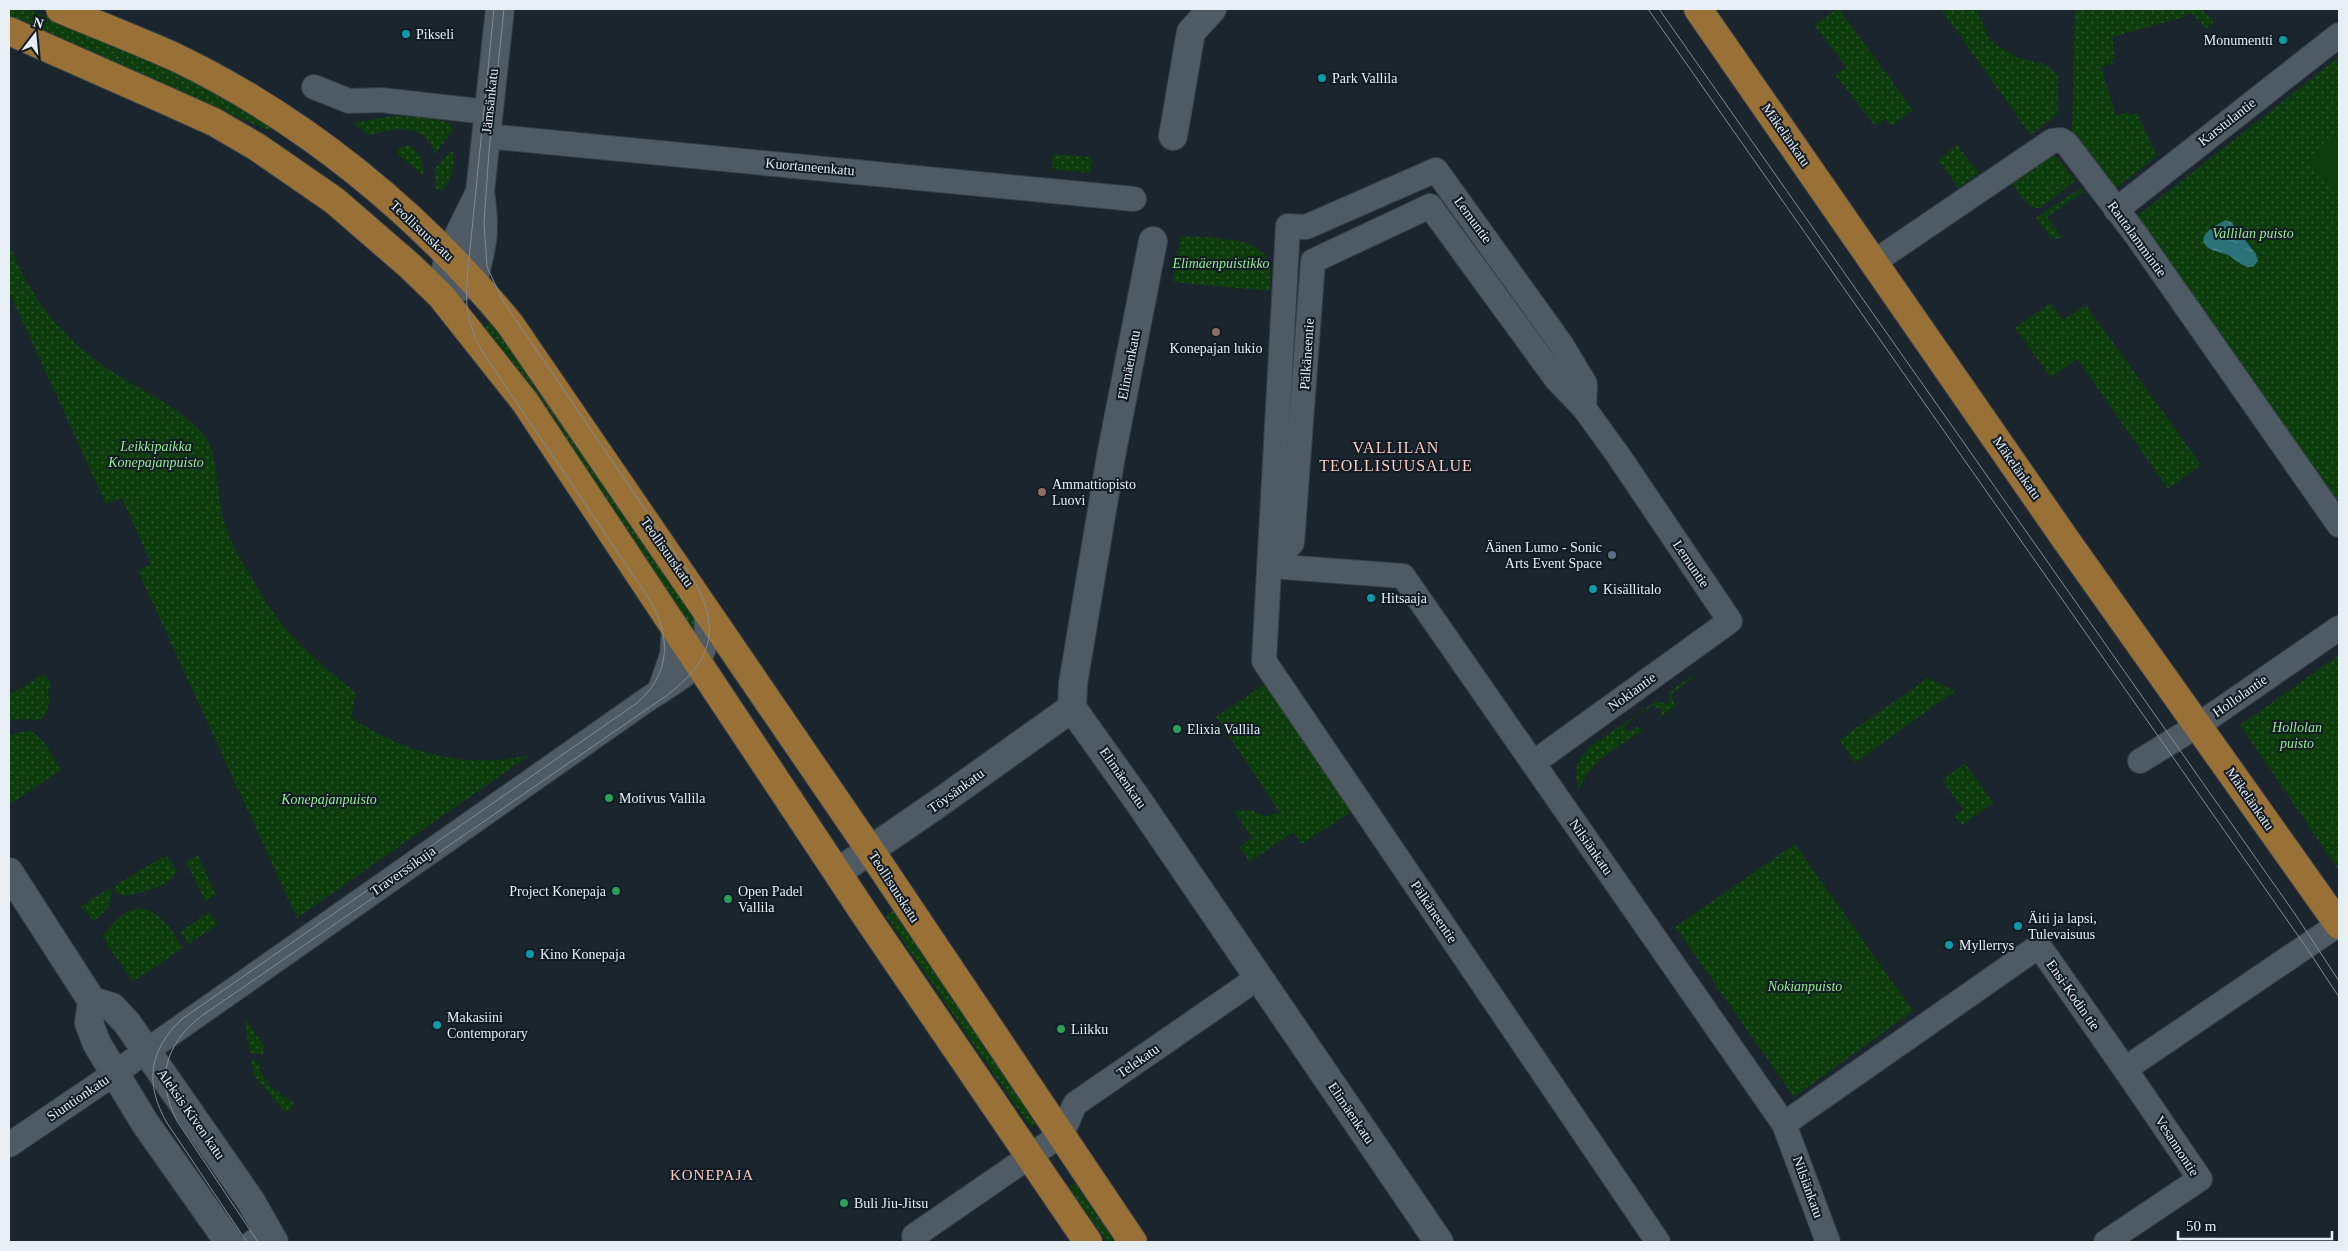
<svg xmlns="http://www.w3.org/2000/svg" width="2348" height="1251" viewBox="0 0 2348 1251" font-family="Georgia,serif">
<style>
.grass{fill:url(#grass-dots)}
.pitch{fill:#0d3c0d}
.water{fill:url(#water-ripples)}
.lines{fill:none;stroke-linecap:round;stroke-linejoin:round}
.street-casing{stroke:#374047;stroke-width:26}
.secondary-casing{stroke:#374047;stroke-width:30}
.primary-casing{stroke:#374047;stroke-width:30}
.street{stroke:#4e5a64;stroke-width:24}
.secondary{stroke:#4e5a64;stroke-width:28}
.primary{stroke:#997036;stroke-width:28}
.tram{stroke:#838c94;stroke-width:1}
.culture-dot{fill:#0f9aa8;stroke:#111b24;stroke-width:2}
.education-dot{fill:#8d6e63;stroke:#111b24;stroke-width:2}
.service-dot{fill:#5c6f8a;stroke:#111b24;stroke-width:2}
.leisure-dot{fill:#2e9e5b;stroke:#111b24;stroke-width:2}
.labels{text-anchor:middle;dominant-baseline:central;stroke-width:4;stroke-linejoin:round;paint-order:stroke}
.poi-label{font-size:14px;fill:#e7eff5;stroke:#111b24;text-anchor:start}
.street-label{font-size:14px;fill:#e7eff5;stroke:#111b24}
.park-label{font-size:14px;font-style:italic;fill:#97ec93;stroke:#111b24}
.neighbourhood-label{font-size:15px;letter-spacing:1px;fill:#fdcabe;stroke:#111b24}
.quarter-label{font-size:16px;letter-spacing:1px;fill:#fdcabe;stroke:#111b24}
</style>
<defs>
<pattern id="grass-dots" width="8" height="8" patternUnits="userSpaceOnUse" patternTransform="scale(1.25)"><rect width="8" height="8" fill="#0d3c0d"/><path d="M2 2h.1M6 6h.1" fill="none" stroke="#305831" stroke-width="1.8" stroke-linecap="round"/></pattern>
<pattern id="water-ripples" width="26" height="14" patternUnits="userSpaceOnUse" patternTransform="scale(1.25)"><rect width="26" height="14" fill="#2b7178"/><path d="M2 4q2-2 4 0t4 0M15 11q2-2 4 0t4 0" fill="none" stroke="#4a868c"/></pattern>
</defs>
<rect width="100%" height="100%" fill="#1a252e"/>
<g class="grass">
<path d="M9,9H27L83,31L201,84L272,126L270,131L9,18Z"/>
<path d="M1836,9H1839L1913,110L1891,126L1885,119L1875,126L1835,75L1846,67L1814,25Z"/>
<path d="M1941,9H1972L1978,11L1989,40L2018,58L2042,63L2052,69L2058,76V114L2030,135Z"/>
<path d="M2075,9H2201L2214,21L2206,29L2192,13L2181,18L2112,37L2115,57L2111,59L2113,63L2101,67L2116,115L2128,112L2129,115L2137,113L2157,156L2116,188L2072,132Z"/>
<path d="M2339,57V500L2336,499L2137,216Z"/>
<path d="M393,116C413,116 431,117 449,123L453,130L435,154C424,121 396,128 369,135L353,123Z"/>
<path d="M408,145C419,150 424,163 423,175L398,155V149Z"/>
<path d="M1957,145L1979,173L1958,188L1938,160Z"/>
<path d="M450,152H453C455,165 451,182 442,191L435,189V169Z"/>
<path d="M1053,154L1092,157L1090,173L1052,169Z"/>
<path d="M2052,156L2059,159L2075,181L2040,208C2026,209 2020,194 2012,184Z"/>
<path d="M2080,188L2083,192L2047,217L2061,236L2058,239L2050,237L2036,218Z"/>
<path d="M1181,236C1205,238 1252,235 1266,257C1273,266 1270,281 1270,291L1173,282Z"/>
<path d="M9,243C30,302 70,347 124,379C152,396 182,409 204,435C218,451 217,498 224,522C229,539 238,555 247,570C259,591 272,614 289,632C309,655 333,674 356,693L351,717C402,753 469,770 530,755L297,918L138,571L151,564L122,498L106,504L9,292Z"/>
<path d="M2051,303L2063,320L2086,305L2201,465L2168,489L2077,359L2051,378L2015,328Z"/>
<path d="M495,317L699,615L696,636L512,363L484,327Z"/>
<path d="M2339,655V871L2240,725Z"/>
<path d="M44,674L52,685L48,690L49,701L46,715L40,720L12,719L9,724V695Z"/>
<path d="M1692,676L1694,677L1671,694L1676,706L1659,718L1662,713L1661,709L1653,706L1637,715L1624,727L1628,732L1637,727L1643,730C1619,747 1589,761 1579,790C1573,770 1576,761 1591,746L1655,702L1659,701L1667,705L1669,702V692Z"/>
<path d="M1928,678L1955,691L1855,763L1839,740Z"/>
<path d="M1265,684L1351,812L1302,844L1293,832L1250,862L1239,847L1252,838L1234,811L1251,810L1264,816L1280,813L1216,717Z"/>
<path d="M31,731L44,742L61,770L12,803L9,798V736L21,732Z"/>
<path d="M1965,763L1993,803L1962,825L1954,816L1963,809L1942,780Z"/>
<path d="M1795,844L1913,1011L1794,1097L1675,927Z"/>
<path d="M166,855L177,871C169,888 140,893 122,896L117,893L114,886Z"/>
<path d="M198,855L216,895L205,901L186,862Z"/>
<path d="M110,888C115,905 105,911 93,922L81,906Z"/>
<path d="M897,907L1039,1122L1031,1128L886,916Z"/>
<path d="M139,908C163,913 171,929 183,948L133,982L102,937C113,922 121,912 139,908Z"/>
<path d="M209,912L218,924L189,944L180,932Z"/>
<path d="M244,1018L264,1046L263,1054L250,1053Z"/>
<path d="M251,1059L259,1063C261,1084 279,1092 294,1103L287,1114L254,1076Z"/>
<path d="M1075,1183L1115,1242H1107L1069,1187Z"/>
</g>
<path class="pitch" d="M2339,136V197L2307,160Z"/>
<path class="water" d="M2226,220L2231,222L2256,254L2258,261L2253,267C2242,268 2237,260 2228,255C2223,253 2217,252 2212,250C2190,238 2216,225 2226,220Z"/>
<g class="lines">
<defs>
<g id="street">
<path d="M314,87L349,101L381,100L488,112"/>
<path d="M486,136L1134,199"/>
<path d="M2116,210L2339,35"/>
<path d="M1874,262L2052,141L2061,140L2067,144L2134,232L2339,525"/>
<path d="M1584,408L1585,384L1561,344L1436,170L1306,227L1288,226L1264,661L1658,1242"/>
<path d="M1270,566L1292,543L1313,261L1430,206L1557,380L1584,408L1618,455L1730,621L1533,763"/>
<path d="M1270,566L1403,576L1784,1124L1828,1242"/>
<path d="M659,692L672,655L674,628"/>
<path d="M2140,761L2197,726L2339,628"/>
<path d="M1784,1124L2039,946L2125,1069L2339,924"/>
<path d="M9,1145L115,1073L645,701C688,672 714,667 705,607"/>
<path d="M914,1236L1062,1134L1075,1104L1259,977"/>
<path d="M253,1242L268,1232"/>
<path d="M2106,1242L2200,1179L2125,1069"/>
</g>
<g id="secondary">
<path d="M1173,136L1191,32L1212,9"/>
<path d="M1153,241L1111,456L1073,684L1072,708L1139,802L1439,1242"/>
<path d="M444,278L449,255L480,192"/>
<path d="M441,296L473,281C483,244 486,231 480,192L500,9"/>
<path d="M9,872L92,1001L112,1007L127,1023L250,1200L274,1242"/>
<path d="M838,872L936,805L1072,708"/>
<path d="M92,1001L89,1023L97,1044L145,1123L229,1242"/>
</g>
<g id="primary">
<path d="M60,9C98,25 137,40 175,57C304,119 420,214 510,324L870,850L1133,1242"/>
<path d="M1698,9L2066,540L2339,925"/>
<path d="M9,31L165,100L214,122L257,147L335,201L410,266L441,296L525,402L868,919L1088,1242"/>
</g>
</defs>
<use href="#street" class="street-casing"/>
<use href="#secondary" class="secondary-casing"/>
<use href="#primary" class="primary-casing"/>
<use href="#street" class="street"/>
<use href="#secondary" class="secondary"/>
<use href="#primary" class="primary"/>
<g class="tram">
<path d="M1648,9L2306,947L2339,997"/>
<path d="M1659,9L2295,914L2339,981"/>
<path d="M247,1242L167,1123C144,1083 149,1050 182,1019L637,703C670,674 671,640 652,603L484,354C469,330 465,309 467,280L494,9"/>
<path d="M258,1242L177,1121C156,1080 164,1046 200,1017L666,696C709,663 722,634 696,584L503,301L487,267L484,223L489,151L504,9"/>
</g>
</g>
<g class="culture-dot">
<circle cx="406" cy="34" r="5"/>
<circle cx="2283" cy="40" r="5"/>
<circle cx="1322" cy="78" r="5"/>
<circle cx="1593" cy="589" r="5"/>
<circle cx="1371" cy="598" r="5"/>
<circle cx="2018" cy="926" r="5"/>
<circle cx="1949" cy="945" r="5"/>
<circle cx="530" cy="954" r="5"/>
<circle cx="437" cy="1025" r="5"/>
</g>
<g class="education-dot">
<circle cx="1216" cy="332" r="5"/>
<circle cx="1042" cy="492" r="5"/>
</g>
<circle class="service-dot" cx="1612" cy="555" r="5"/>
<g class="leisure-dot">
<circle cx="1177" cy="729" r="5"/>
<circle cx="609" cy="798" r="5"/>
<circle cx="616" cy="891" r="5"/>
<circle cx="728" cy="899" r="5"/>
<circle cx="1061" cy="1029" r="5"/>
<circle cx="844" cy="1203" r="5"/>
</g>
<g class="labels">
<g class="poi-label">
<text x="416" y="34">Pikseli</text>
<text x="2273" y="40" text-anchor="end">Monumentti</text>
<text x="1332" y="78">Park Vallila</text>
<text x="1216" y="348" text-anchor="middle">Konepajan lukio</text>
<text x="1052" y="484">Ammattiopisto<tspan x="1052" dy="16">Luovi</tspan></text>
<text x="1602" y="547" text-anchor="end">Äänen Lumo - Sonic<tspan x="1602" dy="16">Arts Event Space</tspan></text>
<text x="1603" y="589">Kisällitalo</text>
<text x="1381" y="598">Hitsaaja</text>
<text x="1187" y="729">Elixia Vallila</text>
<text x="619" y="798">Motivus Vallila</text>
<text x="606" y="891" text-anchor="end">Project Konepaja</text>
<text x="738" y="891">Open Padel<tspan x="738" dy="16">Vallila</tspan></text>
<text x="2028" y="918">Äiti ja lapsi,<tspan x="2028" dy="16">Tulevaisuus</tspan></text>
<text x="1959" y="945">Myllerrys</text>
<text x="540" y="954">Kino Konepaja</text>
<text x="447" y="1017">Makasiini<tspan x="447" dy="16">Contemporary</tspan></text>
<text x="1071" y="1029">Liikku</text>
<text x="854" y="1203">Buli Jiu-Jitsu</text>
</g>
<g class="street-label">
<text transform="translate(490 101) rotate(-84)">Jämsänkatu</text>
<text transform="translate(2227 122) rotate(-38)">Karstulantie</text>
<text transform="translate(1786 135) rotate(55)">Mäkelänkatu</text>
<text transform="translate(810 167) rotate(5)">Kuortaneenkatu</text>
<text transform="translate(1473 220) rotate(54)">Lemuntie</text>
<text transform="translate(422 231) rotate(43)">Teollisuuskatu</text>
<text transform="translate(2137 239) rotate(54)">Rautalammintie</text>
<text transform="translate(1307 354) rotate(-86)">Pälkäneentie</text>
<text transform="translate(1129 365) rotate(-79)">Elimäenkatu</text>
<text transform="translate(2017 468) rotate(55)">Mäkelänkatu</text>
<text transform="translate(667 552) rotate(55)">Teollisuuskatu</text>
<text transform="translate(1691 564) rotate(56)">Lemuntie</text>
<text transform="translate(1632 692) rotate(-36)">Nokiantie</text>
<text transform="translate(2240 696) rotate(-35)">Hollolantie</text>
<text transform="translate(1123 778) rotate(55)">Elimäenkatu</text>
<text transform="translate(956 791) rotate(-36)">Töysänkatu</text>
<text transform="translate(2250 799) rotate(55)">Mäkelänkatu</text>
<text transform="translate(1591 847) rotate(55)">Nilsiänkatu</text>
<text transform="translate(403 871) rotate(-35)">Traverssikuja</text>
<text transform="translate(894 887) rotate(57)">Teollisuuskatu</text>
<text transform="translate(1434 912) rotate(56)">Pälkäneentie</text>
<text transform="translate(2073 995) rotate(55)">Ensi-Kodin tie</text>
<text transform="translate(1138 1061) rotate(-35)">Telekatu</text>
<text transform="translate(78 1098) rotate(-34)">Siuntionkatu</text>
<text transform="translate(1351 1113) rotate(56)">Elimäenkatu</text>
<text transform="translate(191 1114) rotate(55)">Aleksis Kiven katu</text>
<text transform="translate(2177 1146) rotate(57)">Vesannontie</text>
<text transform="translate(1808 1187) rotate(70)">Nilsiänkatu</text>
</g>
<g class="park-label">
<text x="2253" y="233">Vallilan puisto</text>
<text x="1221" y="263">Elimäenpuistikko</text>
<text x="156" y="446">Leikkipaikka<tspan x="156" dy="16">Konepajanpuisto</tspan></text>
<text x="2297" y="727">Hollolan<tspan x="2297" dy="16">puisto</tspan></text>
<text x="329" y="799">Konepajanpuisto</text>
<text x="1805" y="986">Nokianpuisto</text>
</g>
<g class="neighbourhood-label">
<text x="712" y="1175">KONEPAJA</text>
</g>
<g class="quarter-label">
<text x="1396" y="447">VALLILAN<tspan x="1396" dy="18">TEOLLISUUSALUE</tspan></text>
</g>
</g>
<rect width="2348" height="1251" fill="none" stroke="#e7eff5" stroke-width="20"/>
<g transform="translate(35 35) rotate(16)" stroke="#111b24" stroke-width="4" paint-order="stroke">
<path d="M0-4L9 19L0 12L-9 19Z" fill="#e7eff5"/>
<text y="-8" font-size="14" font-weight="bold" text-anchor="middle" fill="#e7eff5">N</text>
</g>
<path d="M2178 1231v8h154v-8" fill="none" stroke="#e7eff5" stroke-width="2.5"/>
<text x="2186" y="1231" font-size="15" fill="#e7eff5" stroke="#111b24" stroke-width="4" paint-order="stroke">50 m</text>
</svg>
